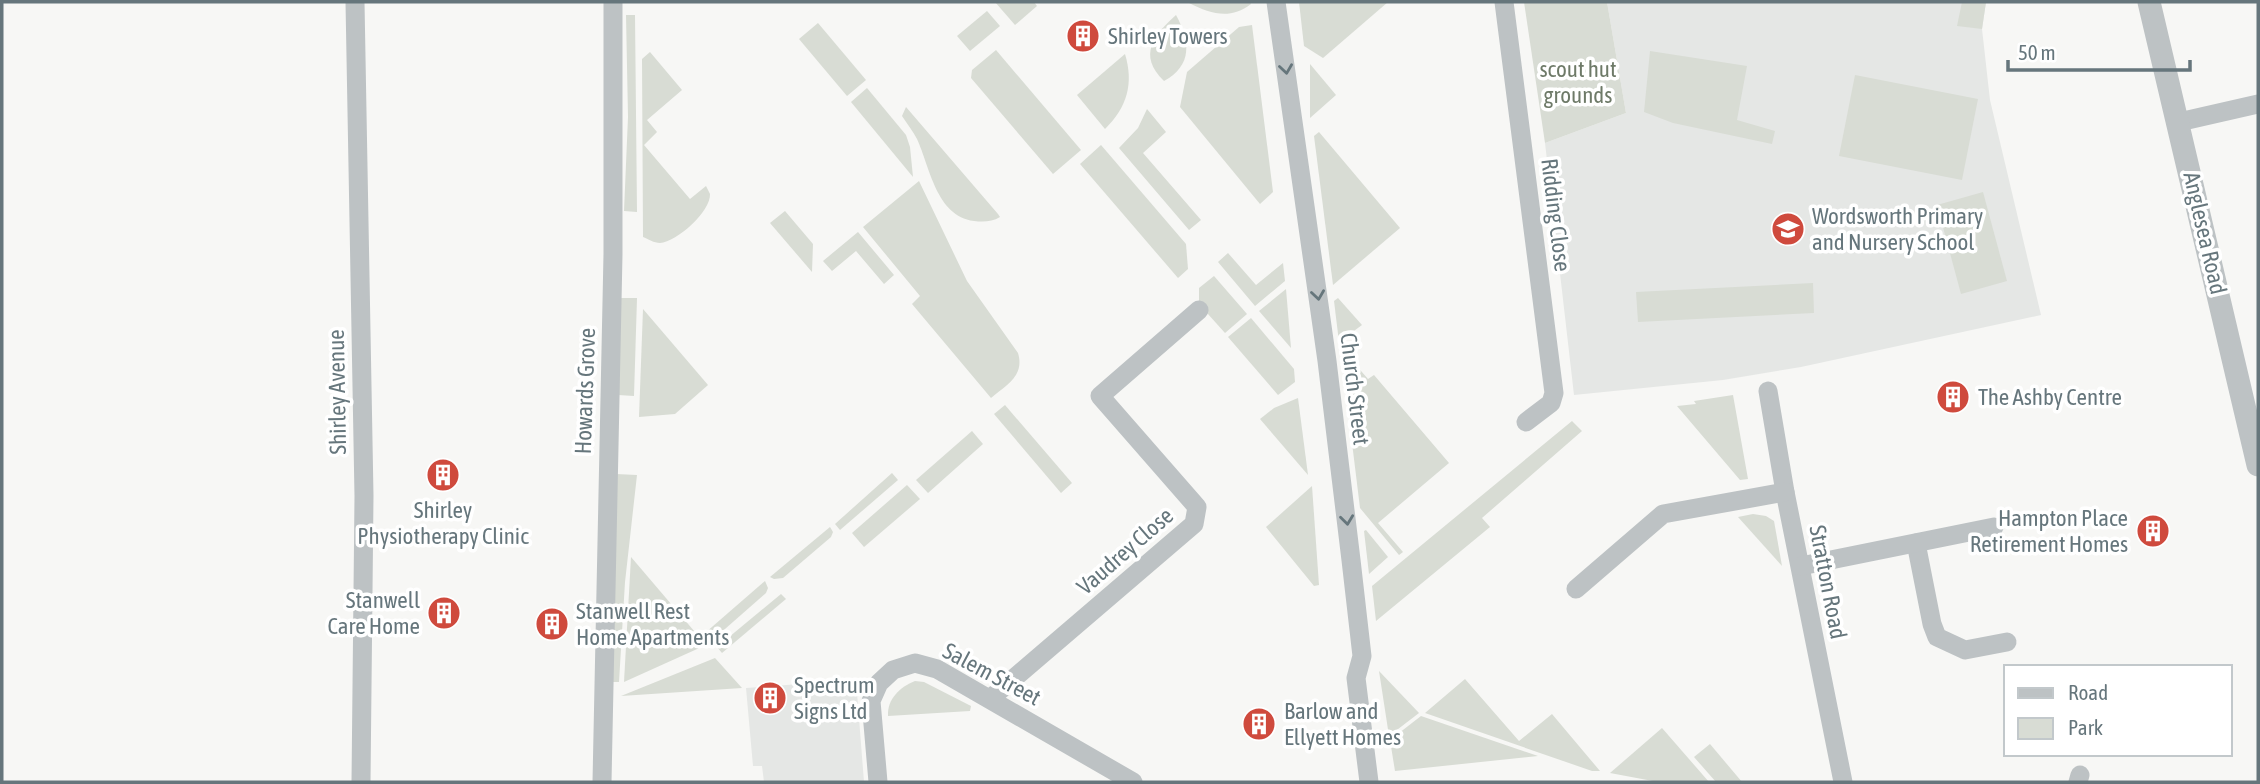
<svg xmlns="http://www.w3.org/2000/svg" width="2260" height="784" viewBox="0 0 2260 784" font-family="'Asap Condensed',sans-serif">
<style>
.built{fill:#e5e7e5}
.green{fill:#d8dcd4}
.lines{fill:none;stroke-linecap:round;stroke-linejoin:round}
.minor{stroke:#bdc2c4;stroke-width:19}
.tertiary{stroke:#bdc2c4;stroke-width:23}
.oneway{stroke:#66767c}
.labels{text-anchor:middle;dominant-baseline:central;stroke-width:7;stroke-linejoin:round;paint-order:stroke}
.poi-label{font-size:23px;fill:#66767c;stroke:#fff;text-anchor:start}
.park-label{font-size:23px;fill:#6e7a68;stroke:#fff}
.street-label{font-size:23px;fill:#66767c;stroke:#fff}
</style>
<rect width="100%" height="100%" fill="#f7f7f5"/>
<g class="built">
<path d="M1607,2H1986L1982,29L1990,100L2041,315L1801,367L1723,380L1574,395L1545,143L1626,113Z"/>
<path d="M856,680L864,782H764L762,766H753L746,688Z"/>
</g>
<g class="green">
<path d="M995,2H1034L1037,6L1015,25Z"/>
<path d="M1191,2H1250L1251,4C1230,20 1211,14 1189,3Z"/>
<path d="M1299,2H1388L1323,58L1304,46Z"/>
<path d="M1524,2H1607L1626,113L1545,143Z"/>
<path d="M1962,2H1986L1982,29L1957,26Z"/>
<path d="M987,11L1000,26L970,51L957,36Z"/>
<path d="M626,15H635L637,212L624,211L628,117Z"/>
<path d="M1176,15C1190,41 1193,65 1164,81C1137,55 1154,35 1176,15Z"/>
<path d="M818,23L866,80L847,96L799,39Z"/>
<path d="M1252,25L1273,192L1260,204L1180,107L1187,72L1239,27Z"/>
<path d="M996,50L1081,150L1053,174L971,78L972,70Z"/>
<path d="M1650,51L1747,66L1737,120L1775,131L1772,144L1673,123L1644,112Z"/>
<path d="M650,52L682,90L647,120L657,132L644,145L690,199L706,186L710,194C711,211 677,242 660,243C654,243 648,239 643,237L642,59Z"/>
<path d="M1125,54C1134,84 1127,107 1105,129L1077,95Z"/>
<path d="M1310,64L1336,95L1310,118Z"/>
<path d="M1855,75L1978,99L1962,180L1839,156Z"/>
<path d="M867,88L906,135L910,147L913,177L851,102Z"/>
<path d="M906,107L998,214L1000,217C992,222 983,222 974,221C936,216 930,167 917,139C913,131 907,124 902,116Z"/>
<path d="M1147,109L1166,132L1143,153L1201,220L1189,230L1119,148L1138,128Z"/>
<path d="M1319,132L1400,228L1333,285L1314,136Z"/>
<path d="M1101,145L1186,244L1188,269L1178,278L1080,164Z"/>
<path d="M919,181L967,281L1018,353C1025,376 1006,385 991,398L912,304L920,296L863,227Z"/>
<path d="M1983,192L2007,281L1961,294L1937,205Z"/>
<path d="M785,211L813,244L812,272L770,223Z"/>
<path d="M858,232L894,275L884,284L856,251L832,271L823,261Z"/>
<path d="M1228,253L1256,285L1283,263L1285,281L1255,306L1218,262Z"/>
<path d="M1214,276L1247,314L1225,333L1199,304V288Z"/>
<path d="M1813,283L1814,313L1638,322L1636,292Z"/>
<path d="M1286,289L1291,348L1259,311Z"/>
<path d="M621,298H637L634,396L618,395Z"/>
<path d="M1338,298L1362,325L1339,342L1334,301Z"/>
<path d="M643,309L708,385L675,414L639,417Z"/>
<path d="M1251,318L1294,369L1295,382L1278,395L1228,337Z"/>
<path d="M1348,356L1368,379L1374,375L1449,463L1378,523L1403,552L1399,555L1360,508L1342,361Z"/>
<path d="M1733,395L1748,479L1740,480L1677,406L1696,404L1694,401Z"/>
<path d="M1298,398L1308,475L1260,419L1274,408Z"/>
<path d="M1005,405L1072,483L1061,493L994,414Z"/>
<path d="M1572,421L1582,431L1482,518L1490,527L1376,621L1372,586Z"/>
<path d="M972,431L983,444L928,493L916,480Z"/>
<path d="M892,473L898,480L840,530L835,524Z"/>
<path d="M616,474L637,475L625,582L619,682H611Z"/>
<path d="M907,485L920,499L864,547L852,533Z"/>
<path d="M1312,486L1319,585L1314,586L1266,527Z"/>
<path d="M1753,514L1766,516L1774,521L1782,566L1738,517Z"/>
<path d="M830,527L833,532L831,537L783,578L774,579L770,577Z"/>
<path d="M1366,530L1388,557L1369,574L1364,531Z"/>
<path d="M631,557L706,645L624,682Z"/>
<path d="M765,581L768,588L766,593L717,636L710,638L705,633Z"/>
<path d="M781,594L786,599L722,653L717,647Z"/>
<path d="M715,658L742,688L621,696Z"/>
<path d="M1379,671L1419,713L1389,736Z"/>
<path d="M1465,679L1519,741L1552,714L1600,771H1592L1425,713Z"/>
<path d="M915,681L924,682L971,706L970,711L888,716C887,699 900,687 915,681Z"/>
<path d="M1421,716L1538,756L1395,771L1390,740Z"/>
<path d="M1662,728L1709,782H1658L1610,773Z"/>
<path d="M1710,744L1742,782H1716L1694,757Z"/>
</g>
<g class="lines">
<g class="minor">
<path d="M355,2L364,496L361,782"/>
<path d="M1276,2L1327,361L1351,560L1362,656L1356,678L1369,782"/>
<path d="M1504,2L1554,393L1551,403L1526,422"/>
<path d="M2179,122L2258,104"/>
<path d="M1768,391L1785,492L1843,782"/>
<path d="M1916,543L1932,624L1937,637L1965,650L2007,642"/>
<path d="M1801,566L1994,527"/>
<path d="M1576,589L1663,514L1785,492"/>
<path d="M991,698L1194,524L1197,507L1100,396L1199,310"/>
<path d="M602,782L613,254V2"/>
<path d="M878,782L871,701L879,683L893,670L915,663L937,669L1133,782"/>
<path d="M2078,782L2080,775"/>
</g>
<path class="tertiary" d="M2149,2L2258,465"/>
</g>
<defs><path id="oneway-chevron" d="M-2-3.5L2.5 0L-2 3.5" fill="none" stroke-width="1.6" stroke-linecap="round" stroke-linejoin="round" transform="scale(1.75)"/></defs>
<g class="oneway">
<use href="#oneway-chevron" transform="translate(1286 69) rotate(82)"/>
<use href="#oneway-chevron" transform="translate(1318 295) rotate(82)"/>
<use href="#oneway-chevron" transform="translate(1347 520) rotate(83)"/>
</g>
<defs>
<symbol id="building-disc" viewBox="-11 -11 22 22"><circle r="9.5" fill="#cf4a3d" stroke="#fff"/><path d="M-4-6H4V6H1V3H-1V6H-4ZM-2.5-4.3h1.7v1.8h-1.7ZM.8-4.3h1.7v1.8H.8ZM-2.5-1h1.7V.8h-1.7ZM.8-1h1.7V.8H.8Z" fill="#fff"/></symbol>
<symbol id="school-disc" viewBox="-11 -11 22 22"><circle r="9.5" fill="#cf4a3d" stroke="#fff"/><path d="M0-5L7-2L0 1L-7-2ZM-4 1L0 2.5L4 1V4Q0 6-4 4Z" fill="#fff"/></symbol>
</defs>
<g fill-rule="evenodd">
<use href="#building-disc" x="1064" y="17" width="38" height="38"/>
<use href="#school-disc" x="1769" y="210" width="38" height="38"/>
<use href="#building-disc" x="1934" y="378" width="38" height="38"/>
<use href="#building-disc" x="424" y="456" width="38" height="38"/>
<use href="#building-disc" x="2134" y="512" width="38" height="38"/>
<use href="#building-disc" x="425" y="594" width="38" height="38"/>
<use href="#building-disc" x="533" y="605" width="38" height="38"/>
<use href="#building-disc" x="751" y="679" width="38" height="38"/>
<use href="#building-disc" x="1240" y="705" width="38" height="38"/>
</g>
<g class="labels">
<g class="poi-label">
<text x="1108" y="36">Shirley Towers</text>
<text x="1812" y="216">Wordsworth Primary<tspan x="1812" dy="26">and Nursery School</tspan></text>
<text x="1978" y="397">The Ashby Centre</text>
<text x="443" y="510" text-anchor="middle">Shirley<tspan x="443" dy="26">Physiotherapy Clinic</tspan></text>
<text x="2128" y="518" text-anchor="end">Hampton Place<tspan x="2128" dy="26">Retirement Homes</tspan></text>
<text x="420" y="600" text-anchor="end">Stanwell<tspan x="420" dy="26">Care Home</tspan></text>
<text x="576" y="611">Stanwell Rest<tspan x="576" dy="26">Home Apartments</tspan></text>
<text x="794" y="685">Spectrum<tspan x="794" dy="26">Signs Ltd</tspan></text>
<text x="1284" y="711">Barlow and<tspan x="1284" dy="26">Ellyett Homes</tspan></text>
</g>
<g class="park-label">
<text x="1578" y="69">scout hut<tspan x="1578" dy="26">grounds</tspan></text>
</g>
<g class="street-label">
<text transform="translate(1556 215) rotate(83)">Ridding Close</text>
<text transform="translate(2205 233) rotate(77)">Anglesea Road</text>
<text transform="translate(1355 389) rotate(83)">Church Street</text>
<text transform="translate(585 391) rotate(-88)">Howards Grove</text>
<text transform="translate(337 392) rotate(-91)">Shirley Avenue</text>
<text transform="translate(1125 551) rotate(-41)">Vaudrey Close</text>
<text transform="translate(1828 582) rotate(79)">Stratton Road</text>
<text transform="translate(992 674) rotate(28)">Salem Street</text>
</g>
</g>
<rect width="2260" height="784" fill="none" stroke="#66767c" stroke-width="7"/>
<rect x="2004" y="665" width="228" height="91" fill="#ffffff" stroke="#c2c8cb" stroke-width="2"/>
<rect x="2018" y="688" width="35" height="10" fill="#bdc2c4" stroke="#c2c8cb" stroke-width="2"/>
<text x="2068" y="700" font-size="21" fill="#66767c">Road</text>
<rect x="2018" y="718" width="35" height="21" fill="#d8dcd4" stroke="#c2c8cb" stroke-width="2"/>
<text x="2068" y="735" font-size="21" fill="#66767c">Park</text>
<path d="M2008 60v10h182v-10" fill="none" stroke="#66767c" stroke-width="3.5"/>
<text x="2018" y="60" font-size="21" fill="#66767c" stroke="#ffffff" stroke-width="5" paint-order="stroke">50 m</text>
</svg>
